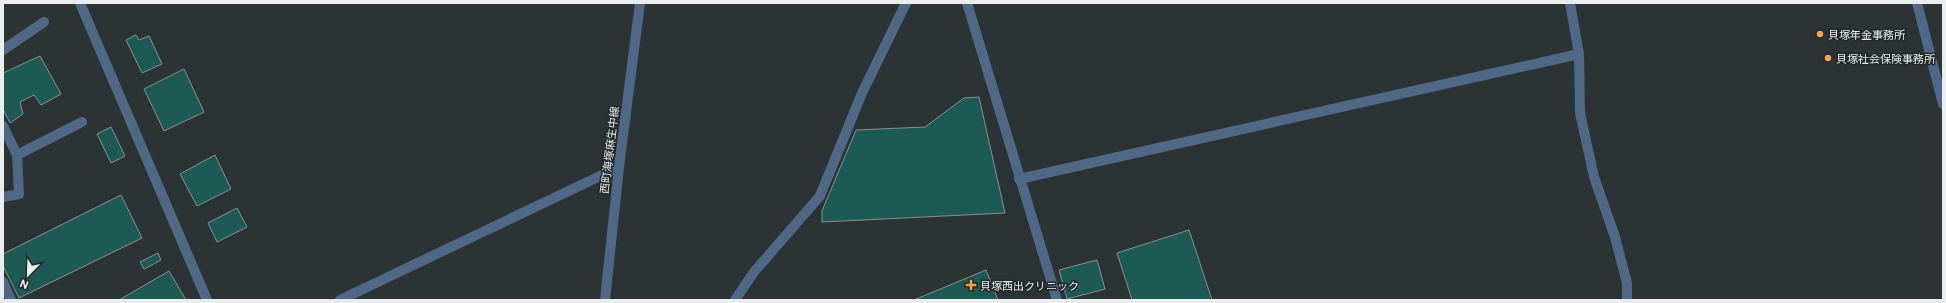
<svg xmlns="http://www.w3.org/2000/svg" width="1946" height="303" viewBox="0 0 1946 303" font-family="Commissioner,'Noto Sans JP',sans-serif">
<style>
.building{fill:#1d5a56;stroke:#899190}
.lines{fill:none;stroke-linecap:round;stroke-linejoin:round}
.minor{stroke:#4f6885;stroke-width:10}
.tertiary{stroke:#4f6885;stroke-width:10}
.poi-dot{fill:#f7a149;stroke:#23292b;stroke-width:1.5}
.labels{text-anchor:middle;dominant-baseline:central;stroke-width:3;stroke-linejoin:round;paint-order:stroke}
.poi-label{font-size:11px;fill:#e9edee;stroke:#23292b;text-anchor:start}
.street-label{font-size:11px;fill:#e9edee;stroke:#23292b}
</style>
<rect width="100%" height="100%" fill="#2c3335"/>
<g class="building">
<path d="M136,35L139,40L149,36L162,64L142,73L126,40Z"/>
<path d="M40,56L61,94L41,105L34,95L20,102L23,114L10,123L3,109V73Z"/>
<path d="M184,69L204,112L164,131L144,89Z"/>
<path d="M979,97L1005,213L822,222V211L856,130L925,127L964,98Z"/>
<path d="M111,127L125,156L111,163L97,134Z"/>
<path d="M215,155L231,189L197,206L180,174Z"/>
<path d="M121,195L142,238L19,298L3,266V254Z"/>
<path d="M237,208L247,227L217,242L208,223Z"/>
<path d="M1189,230L1212,300H1132L1117,253Z"/>
<path d="M158,253L161,260L144,269L140,262Z"/>
<path d="M1097,260L1105,289L1067,299L1059,270Z"/>
<path d="M986,270L998,300H914Z"/>
<path d="M169,271L186,300H119Z"/>
</g>
<g class="lines">
<g class="minor">
<path d="M80,3L207,300"/>
<path d="M967,3L1057,300"/>
<path d="M1570,3L1579,54L1580,113L1594,177L1615,237L1627,283V300"/>
<path d="M1917,3L1943,104"/>
<path d="M3,50L44,22"/>
<path d="M3,126L17,155L19,194L3,197"/>
<path d="M17,155L82,122"/>
<path d="M1019,179L1579,54"/>
<path d="M3,282L11,300"/>
<path d="M735,300L754,272L820,196L862,93L906,3"/>
</g>
<g class="tertiary">
<path d="M340,300L619,167"/>
<path d="M605,300L619,167L640,3"/>
</g>
</g>
<g class="poi-dot">
<circle cx="1820" cy="34" r="4"/>
<circle cx="1828" cy="58" r="4"/>
<path d="M969 279h4v4h4v4h-4v4h-4v-4h-4v-4h4z"/>
</g>
<g class="labels">
<g class="poi-label">
<text x="1828" y="34">貝塚年金事務所</text>
<text x="1836" y="58">貝塚社会保険事務所</text>
<text x="980" y="285">貝塚西出クリニック</text>
</g>
<g class="street-label">
<text transform="translate(609 150) rotate(-83)">西町海塚麻生中線</text>
</g>
</g>
<rect width="1946" height="303" fill="none" stroke="#e9edee" stroke-width="8"/>
<g transform="translate(28 275) rotate(203)" stroke="#23292b" stroke-width="3" paint-order="stroke">
<path d="M0-3L7 15L0 10L-7 15Z" fill="#e9edee"/>
<text y="-6" font-size="11" font-weight="bold" text-anchor="middle" fill="#e9edee">N</text>
</g>
</svg>
